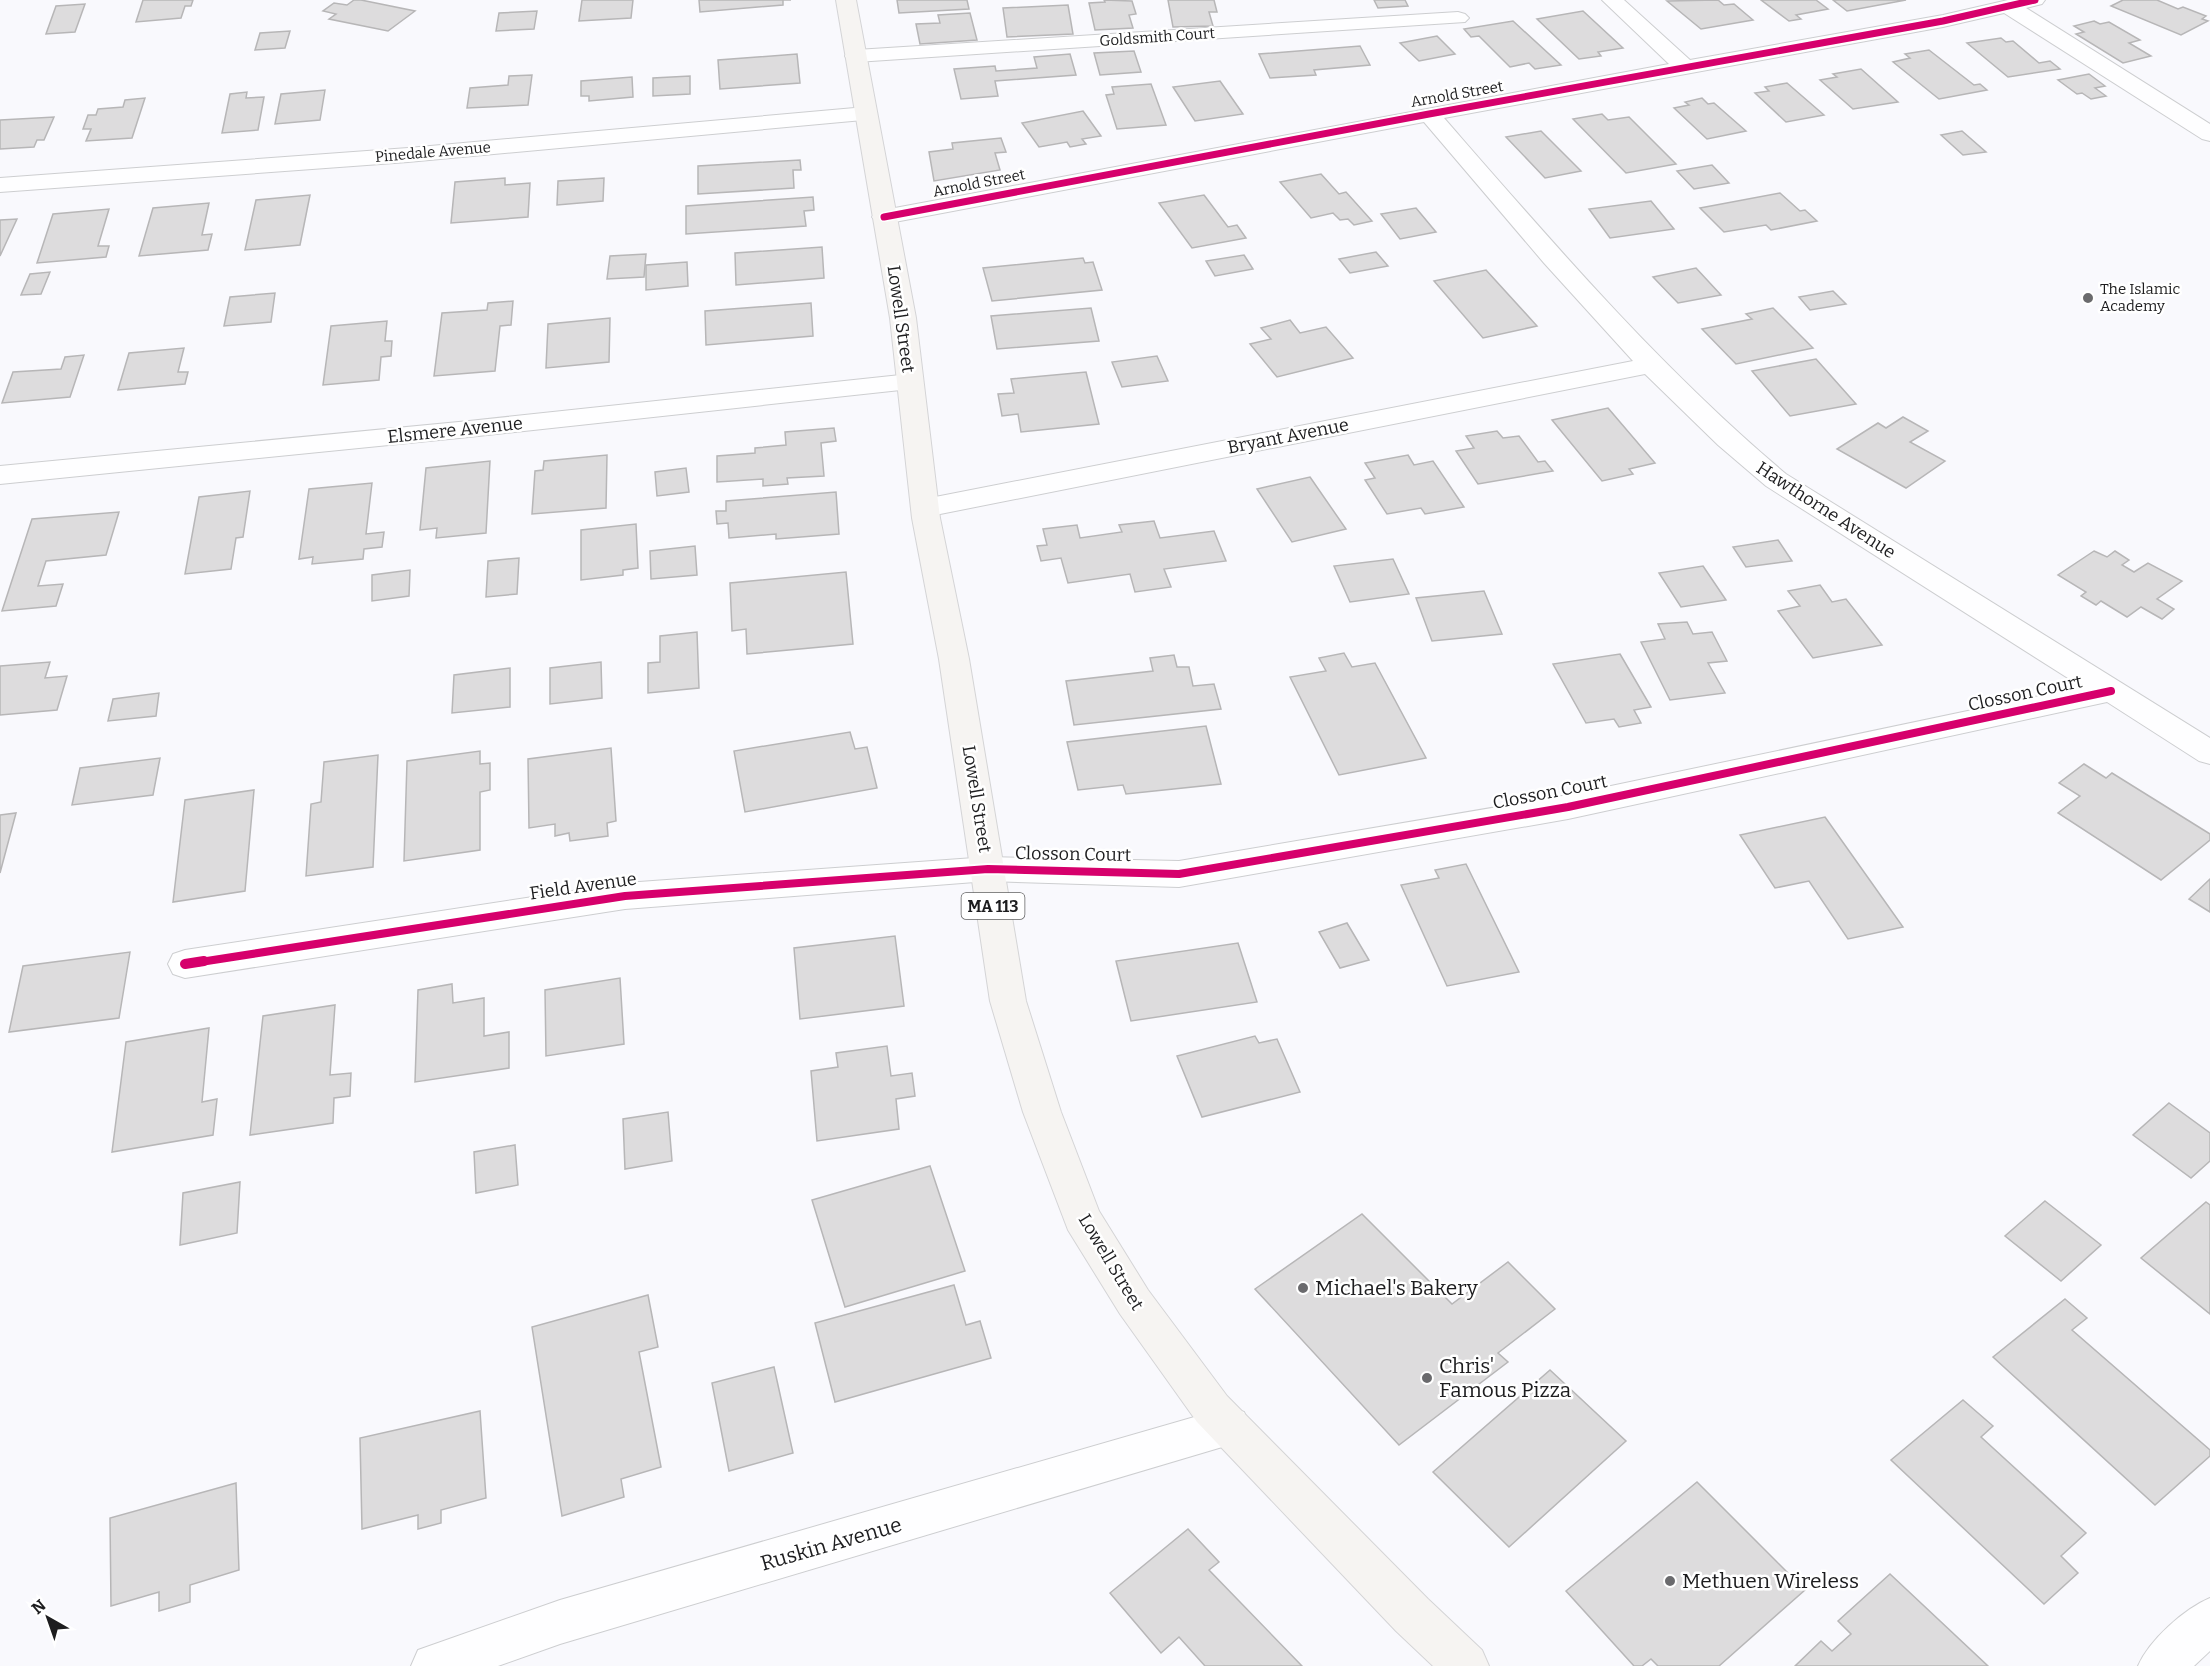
<svg xmlns="http://www.w3.org/2000/svg" width="2210" height="1666" viewBox="0 0 2210 1666" font-family="Bitter,serif">
<style>
.building{fill:#dddcdd;stroke:#b7b6b7;stroke-width:1.5}
.lines{fill:none;stroke-linecap:round;stroke-linejoin:round}
.minor-casing{stroke:#cdced0;stroke-width:2}
.major-casing{stroke:#d4d4d6;stroke-width:2}
.minor{fill:#fefeff;fill-rule:evenodd}
.major{fill:#f6f4f2;fill-rule:evenodd}
.cycleway-far2-casing{stroke:#fff;stroke-width:10}
.cycleway-far1-casing{stroke:#fff;stroke-width:12}
.cycleway-casing{stroke:#fff;stroke-width:14}
.cycleway-far2{stroke:#d6006c;stroke-width:7}
.cycleway-far1{stroke:#d6006c;stroke-width:8}
.cycleway{stroke:#d6006c;stroke-width:10}
.poi-dot{fill:#6a6a6d;stroke:#fff;stroke-width:2}
.labels{text-anchor:middle;dominant-baseline:central;stroke-width:5;stroke-linejoin:round;paint-order:stroke}
.far-street-label{font-size:15px;fill:#1d1d1f;stroke:#fff}
.far-poi-label{font-size:15px;fill:#1d1d1f;stroke:#fff;text-anchor:start}
.shield{fill:#fff;stroke:#616162;stroke-width:1.5}
.shield-label{font-size:16px;font-weight:bold;fill:#1d1d1f}
.street-label{font-size:18px;fill:#1d1d1f;stroke:#fff}
.near-poi-label{font-size:21px;fill:#1d1d1f;stroke:#fff;text-anchor:start}
.near-street-label{font-size:21px;fill:#1d1d1f;stroke:#fff}
</style>
<rect width="100%" height="100%" fill="#f9f9fd"/>
<g class="building">
<path d="M143,0H193L191,6H185L181,18L136,22Z"/>
<path d="M354,0H361L415,11L388,31L329,19L336,14L323,11L334,3L347,5Z"/>
<path d="M582,0H633L631,18L579,21Z"/>
<path d="M699,0H791H783V5L700,12Z"/>
<path d="M897,0H967L969,9L899,13Z"/>
<path d="M1104,0L1132,1L1136,14L1129,15L1133,28L1095,30L1089,3L1105,2Z"/>
<path d="M1168,0H1214L1217,12H1209L1213,26L1173,27Z"/>
<path d="M1374,0H1405L1408,6L1378,8Z"/>
<path d="M1718,0L1724,5L1734,4L1753,20L1701,29L1667,1Z"/>
<path d="M1761,0H1816L1828,9L1796,15L1801,19L1789,21Z"/>
<path d="M1833,0H1906L1847,11Z"/>
<path d="M2123,0H2157L2178,9L2183,7L2206,16L2202,19L2208,21L2181,35L2111,6Z"/>
<path d="M85,4L75,32L46,34L56,6Z"/>
<path d="M1068,5L1073,34L1007,37L1003,8Z"/>
<path d="M537,11L534,29L496,31L499,13Z"/>
<path d="M1583,11L1623,48L1598,52L1601,56L1579,59L1537,19Z"/>
<path d="M970,13L977,40L920,44L916,24L940,23L938,15Z"/>
<path d="M1513,21L1561,65L1535,69L1529,63L1510,67L1479,36L1471,37L1464,29Z"/>
<path d="M2094,21L2100,24L2109,22L2140,40L2129,43L2151,56L2123,63L2076,34L2084,32L2074,26Z"/>
<path d="M290,31L285,48L255,50L260,33Z"/>
<path d="M1437,36L1455,54L1419,61L1400,43Z"/>
<path d="M2001,38L2006,42L2013,41L2039,63L2050,61L2060,69L2008,77L1967,43Z"/>
<path d="M1360,46L1370,65L1314,70L1316,75L1270,78L1259,54Z"/>
<path d="M1929,50L1974,85L1980,84L1987,90L1939,99L1893,62L1910,58L1905,54Z"/>
<path d="M1134,51L1141,72L1100,75L1094,53Z"/>
<path d="M797,54L800,83L720,89L718,60Z"/>
<path d="M1070,54L1076,75L995,81L998,96L961,99L954,69L995,66L996,71L1037,68L1034,57Z"/>
<path d="M1861,69L1898,102L1853,109L1820,80L1837,77L1833,74Z"/>
<path d="M2089,74L2105,86L2095,88L2106,96L2091,99L2082,93L2077,94L2058,80Z"/>
<path d="M532,75L528,105L467,108L470,88L508,85L509,76Z"/>
<path d="M690,76V94L653,96V78Z"/>
<path d="M632,77L633,97L589,101V96H581V81Z"/>
<path d="M1220,81L1243,114L1195,121L1173,87Z"/>
<path d="M1787,83L1824,115L1786,122L1755,93L1769,91L1765,87Z"/>
<path d="M1151,84L1166,125L1117,129L1106,95L1114,94L1112,87Z"/>
<path d="M325,90L320,120L275,124L281,94Z"/>
<path d="M247,92L246,98L264,97L258,130L222,133L230,94Z"/>
<path d="M145,98L132,138L86,141L91,129H83L88,115H96L98,109L123,107L125,100Z"/>
<path d="M1702,98L1708,104L1714,103L1746,131L1707,139L1674,108L1689,105L1685,102Z"/>
<path d="M1083,111L1101,136L1082,139L1086,144L1070,147L1067,142L1039,147L1022,123Z"/>
<path d="M1602,114L1608,120L1629,117L1676,164L1626,173L1573,119Z"/>
<path d="M54,117L44,140H37L34,147L0,149V120Z"/>
<path d="M1541,131L1581,171L1545,178L1506,137Z"/>
<path d="M1962,131L1986,152L1963,155L1941,135Z"/>
<path d="M1001,138L1006,152L995,153L1000,170L934,181L929,152L953,149L952,143Z"/>
<path d="M800,160L801,170H793L794,188L698,194V166Z"/>
<path d="M1712,165L1729,183L1694,189L1677,171Z"/>
<path d="M1321,174L1339,194L1346,192L1372,221L1354,225L1348,219L1340,220L1333,213L1311,218L1280,182Z"/>
<path d="M505,178V185L530,183L528,217L451,223L455,182Z"/>
<path d="M604,178L603,201L557,205L558,181Z"/>
<path d="M1780,193L1800,211L1805,210L1817,221L1771,230L1766,225L1724,232L1700,208Z"/>
<path d="M310,195L300,245L245,250L256,200Z"/>
<path d="M1204,195L1228,227L1237,225L1246,238L1192,248L1159,203Z"/>
<path d="M813,197L814,210L804,211L806,226L686,234V206Z"/>
<path d="M1651,201L1674,229L1610,238L1589,209Z"/>
<path d="M209,203L202,235L212,234L208,250L139,256L153,208Z"/>
<path d="M1416,208L1436,232L1400,239L1381,214Z"/>
<path d="M109,209L98,246H109L106,257L37,263L53,214Z"/>
<path d="M17,219L0,256V220Z"/>
<path d="M822,247L824,278L736,285L735,253Z"/>
<path d="M1376,252L1388,266L1350,273L1339,259Z"/>
<path d="M646,254L644,277L607,279L610,256Z"/>
<path d="M1244,255L1253,269L1215,276L1206,261Z"/>
<path d="M1083,258L1085,263L1093,262L1102,290L992,301L983,268Z"/>
<path d="M687,262L688,286L646,290V265Z"/>
<path d="M1696,268L1721,295L1678,303L1653,277Z"/>
<path d="M1486,270L1537,326L1483,338L1434,281Z"/>
<path d="M50,272L41,294L21,295L30,274Z"/>
<path d="M1833,291L1846,304L1810,310L1799,297Z"/>
<path d="M275,293L271,322L224,326L230,297Z"/>
<path d="M513,301L511,325L500,326L495,371L434,376L442,313L487,310L488,303Z"/>
<path d="M811,303L813,336L706,345L705,311Z"/>
<path d="M1091,308L1099,341L997,349L991,316Z"/>
<path d="M1773,308L1813,348L1736,364L1702,329L1752,319L1746,314Z"/>
<path d="M610,318L609,362L546,368L548,324Z"/>
<path d="M1290,320L1300,333L1326,327L1353,358L1277,377L1250,344L1271,339L1261,328Z"/>
<path d="M387,321L385,341H392L391,356L381,357L379,380L323,385L331,326Z"/>
<path d="M184,348L178,372H188L185,384L118,390L129,353Z"/>
<path d="M84,355L70,397L2,403L13,372L61,369L65,357Z"/>
<path d="M1157,356L1168,381L1122,387L1112,362Z"/>
<path d="M1816,359L1856,404L1790,416L1752,371Z"/>
<path d="M1086,372L1099,424L1021,432L1018,414L1002,416L998,394L1014,393L1011,379Z"/>
<path d="M1608,408L1655,463L1629,469L1633,474L1602,481L1552,420Z"/>
<path d="M1903,417L1928,431L1910,442L1945,461L1906,488L1837,449L1878,423L1886,428Z"/>
<path d="M834,428L836,441L821,443L824,476L787,478L788,484L763,486V479L717,482V456L755,453V448L786,445L785,432Z"/>
<path d="M1497,431L1503,438L1519,436L1538,462L1545,461L1553,471L1478,484L1456,451L1474,448L1466,436Z"/>
<path d="M607,455L606,508L532,514L535,471L543,470L544,461Z"/>
<path d="M1408,455L1414,465L1433,461L1464,507L1425,514L1421,508L1387,514L1365,480L1375,478L1365,463Z"/>
<path d="M490,461L486,533L436,538L437,528L420,530L426,468Z"/>
<path d="M686,468L689,492L657,496L655,472Z"/>
<path d="M1310,477L1346,529L1292,542L1257,489Z"/>
<path d="M372,483L366,534L384,532L382,547L364,549L363,559L312,564L313,557L299,559L309,489Z"/>
<path d="M250,491L243,537L236,538L231,569L185,574L199,497Z"/>
<path d="M836,492L839,534L776,539V534L729,538L728,523L717,524L716,511H726V501Z"/>
<path d="M119,512L106,555L46,561L38,586L63,584L56,606L2,611L32,519Z"/>
<path d="M1154,521L1160,538L1214,531L1226,561L1164,569L1171,587L1135,592L1130,574L1068,583L1061,558L1041,561L1037,546L1047,545L1043,529L1077,525L1080,538L1122,532L1119,525Z"/>
<path d="M636,524L638,568L623,570V575L581,580V530Z"/>
<path d="M1778,540L1792,561L1746,567L1733,547Z"/>
<path d="M695,546L697,575L651,579L650,551Z"/>
<path d="M2094,551L2107,557L2115,551L2129,560L2122,565L2134,572L2148,563L2182,581L2157,599L2174,609L2162,619L2141,607L2127,617L2101,601L2096,605L2081,596L2086,592L2058,575Z"/>
<path d="M519,558L517,594L486,597L488,561Z"/>
<path d="M1393,559L1409,594L1350,602L1334,566Z"/>
<path d="M1703,566L1726,600L1681,607L1659,573Z"/>
<path d="M410,570L409,596L372,601V575Z"/>
<path d="M846,572L853,644L747,654L746,629L732,631L730,583Z"/>
<path d="M1820,585L1832,602L1846,599L1882,645L1813,658L1778,611L1800,606L1788,591Z"/>
<path d="M1484,591L1502,634L1432,641L1416,598Z"/>
<path d="M1687,622L1693,634L1712,632L1727,661L1708,663L1725,693L1670,700L1641,642L1665,639L1658,624Z"/>
<path d="M697,632L699,688L648,693V663L660,662V636Z"/>
<path d="M1344,653L1352,667L1375,663L1426,758L1339,775L1290,677L1326,671L1319,658Z"/>
<path d="M1620,654L1651,707L1634,710L1641,723L1619,727L1614,719L1586,723L1553,664Z"/>
<path d="M1174,655L1177,667H1189L1193,686L1214,684L1221,709L1074,725L1066,681L1153,671L1150,658Z"/>
<path d="M50,662L45,678L67,676L57,710L0,715V666Z"/>
<path d="M601,662L602,698L550,704V668Z"/>
<path d="M510,668V707L452,713L454,675Z"/>
<path d="M159,693L156,716L108,721L113,699Z"/>
<path d="M1206,726L1221,784L1126,794L1123,785L1078,790L1067,742Z"/>
<path d="M850,732L855,749L867,747L877,788L745,812L734,751Z"/>
<path d="M611,748L616,821L607,823L608,836L570,841L569,833L555,836V824L529,828L528,759Z"/>
<path d="M480,751V764L490,763V790L480,792V850L404,861L407,761Z"/>
<path d="M378,755L373,867L306,876L311,804L321,802L324,762Z"/>
<path d="M160,758L153,795L72,805L80,768Z"/>
<path d="M2084,764L2106,778L2112,773L2210,834V840L2161,880L2058,813L2080,796L2059,783Z"/>
<path d="M254,790L245,891L173,902L185,800Z"/>
<path d="M16,813L0,873V815Z"/>
<path d="M1825,817L1903,927L1848,939L1809,881L1775,888L1740,835Z"/>
<path d="M1466,864L1519,972L1447,986L1401,885L1439,878L1435,870Z"/>
<path d="M2210,879V912L2189,899Z"/>
<path d="M1347,923L1369,960L1340,968L1319,932Z"/>
<path d="M895,936L904,1006L800,1019L794,948Z"/>
<path d="M1238,943L1257,1002L1131,1021L1116,961Z"/>
<path d="M130,952L119,1018L9,1032L23,966Z"/>
<path d="M620,978L624,1044L546,1056L545,990Z"/>
<path d="M452,984L453,1003L484,998V1036L509,1032V1068L415,1082L418,990Z"/>
<path d="M335,1005L330,1075L351,1073L350,1096L334,1098L333,1123L250,1135L263,1016Z"/>
<path d="M209,1028L202,1102L217,1099L213,1135L112,1152L126,1042Z"/>
<path d="M1255,1036L1259,1043L1277,1039L1300,1092L1202,1117L1177,1056Z"/>
<path d="M887,1046L891,1076L912,1073L915,1096L896,1099L899,1129L817,1141L811,1071L838,1067L836,1053Z"/>
<path d="M2169,1103L2210,1133V1161L2191,1178L2133,1135Z"/>
<path d="M668,1112L672,1161L625,1169L623,1119Z"/>
<path d="M515,1145L518,1185L476,1193L474,1152Z"/>
<path d="M930,1166L965,1271L845,1307L812,1200Z"/>
<path d="M240,1182L237,1233L180,1245L183,1193Z"/>
<path d="M2045,1201L2101,1245L2061,1281L2005,1236Z"/>
<path d="M2206,1202L2210,1205V1314L2141,1258Z"/>
<path d="M1362,1214L1452,1304L1508,1262L1555,1309L1498,1353L1508,1362L1399,1445L1255,1289Z"/>
<path d="M954,1285L966,1325L980,1321L991,1358L835,1402L815,1323Z"/>
<path d="M648,1295L658,1347L639,1352L661,1467L621,1479L624,1497L562,1516L532,1327Z"/>
<path d="M2065,1299L2087,1318L2072,1330L2210,1450V1456L2155,1505L1993,1357Z"/>
<path d="M774,1367L793,1453L729,1471L712,1383Z"/>
<path d="M1550,1370L1626,1441L1509,1547L1433,1472Z"/>
<path d="M1963,1400L1993,1426L1981,1437L2086,1533L2061,1556L2078,1573L2044,1604L1891,1460Z"/>
<path d="M480,1411L486,1498L441,1510V1523L418,1529V1515L362,1529L360,1438Z"/>
<path d="M1697,1482L1805,1590L1719,1666H1658L1651,1659L1642,1666H1634L1566,1591Z"/>
<path d="M236,1483L239,1570L190,1585V1602L159,1611V1592L111,1606L110,1518Z"/>
<path d="M1188,1529L1219,1562L1209,1570L1302,1666H1205L1179,1637L1161,1653L1110,1593Z"/>
<path d="M1890,1574L1988,1666H1795L1821,1641L1832,1651L1851,1634L1838,1621Z"/>
</g>
<g class="lines">
<defs>
<g id="minor">
<path d="M1602,0H1624L1690,60L1943,15L2008,0H2045L2042,4L2026,8L2210,124V141L2202,139L2004,13L1943,27L1444,118C1553,243 1659,367 1786,474L2210,738V764L2199,761L2107,702L1568,819L1179,887L988,881L625,909L185,978L173,974L168,964L173,954L185,950L625,883L988,857L1179,861L1568,795L2082,687L1766,486L1718,445L1645,374L925,517L915,514L911,508L915,502L925,499L1633,361L1544,263L1424,122L884,224L876,222L872,217L876,212L884,210L1669,64Z"/>
<path d="M1458,12L1465,14L1469,18L1465,22L856,62L848,61L845,56L848,51L856,50Z"/>
<path d="M866,107L874,109L877,114L874,119L408,162L0,192V178L408,148Z"/>
<path d="M910,374L919,376L923,382L919,388L469,437L0,484V466L469,421Z"/>
<path d="M1229,1407L1244,1412L1250,1426L1244,1440L1229,1445L560,1644L498,1666H411L418,1650L560,1600Z"/>
<path d="M2210,1598V1651L2194,1666H2138C2149,1640 2184,1609 2210,1598Z"/>
</g>
<path id="major" d="M836,0H856L916,318L940,518L969,659L1026,1001L1061,1112L1099,1211L1148,1290L1227,1396L1428,1599L1482,1650L1489,1666H1433L1396,1631L1197,1422L1120,1314L1068,1230L1023,1112L990,1001L939,659L912,518L890,318Z"/>
</defs>
<use href="#minor" class="minor-casing"/>
<use href="#major" class="major-casing"/>
<use href="#minor" class="minor"/>
<use href="#major" class="major"/>
<defs>
<path id="cycleway-far2" d="M884,217L1429,114L1943,21L2035,0"/>
<path id="cycleway-far1" d="M194,963L625,896L988,869L1179,874L1568,807L2111,691"/>
<path id="cycleway" d="M185,964L204,961"/>
</defs>
<use href="#cycleway-far2" class="cycleway-far2-casing"/>
<use href="#cycleway-far1" class="cycleway-far1-casing"/>
<use href="#cycleway" class="cycleway-casing"/>
<use href="#cycleway-far2" class="cycleway-far2"/>
<use href="#cycleway-far1" class="cycleway-far1"/>
<use href="#cycleway" class="cycleway"/>
</g>
<g class="poi-dot">
<circle cx="2088" cy="298" r="6"/>
<circle cx="1303" cy="1288" r="6"/>
<circle cx="1427" cy="1378" r="6"/>
<circle cx="1670" cy="1581" r="6"/>
</g>
<g class="labels">
<g class="far-street-label">
<text transform="translate(1157 37) rotate(-4)">Goldsmith Court</text>
<text transform="translate(1457 94) rotate(-10)">Arnold Street</text>
<text transform="translate(433 152) rotate(-5)">Pinedale Avenue</text>
<text transform="translate(979 183) rotate(-11)">Arnold Street</text>
</g>
<g class="far-poi-label">
<text x="2100" y="289">The Islamic<tspan x="2100" dy="17">Academy</tspan></text>
</g>
<rect class="shield" x="961.5" y="893" width="63" height="26" rx="4.5"/>
<g class="shield-label">
<text x="993" y="906">MA 113</text>
</g>
<g class="street-label">
<text transform="translate(901 319) rotate(82)">Lowell Street</text>
<text transform="translate(455 430) rotate(-6)">Elsmere Avenue</text>
<text transform="translate(1288 436) rotate(-11)">Bryant Avenue</text>
<text transform="translate(1826 510) rotate(33)">Hawthorne Avenue</text>
<text transform="translate(2025 693) rotate(-12)">Closson Court</text>
<text transform="translate(1550 792) rotate(-11)">Closson Court</text>
<text transform="translate(977 799) rotate(81)">Lowell Street</text>
<text transform="translate(1073 854) rotate(1)">Closson Court</text>
<text transform="translate(583 886) rotate(-8)">Field Avenue</text>
<text transform="translate(1111 1262) rotate(59)">Lowell Street</text>
</g>
<g class="near-poi-label">
<text x="1315" y="1288">Michael's Bakery</text>
<text x="1439" y="1366">Chris'<tspan x="1439" dy="24">Famous Pizza</tspan></text>
<text x="1682" y="1581">Methuen Wireless</text>
</g>
<g class="near-street-label">
<text transform="translate(831 1544) rotate(-16)">Ruskin Avenue</text>
</g>
</g>
<g transform="translate(48 1618) rotate(320)" stroke="#ffffff" stroke-width="4.5" paint-order="stroke">
<path d="M0-4.5L10 22L0 15L-10 22Z" fill="#1d1d1f"/>
<text y="-9" font-size="16" font-weight="bold" text-anchor="middle" fill="#1d1d1f">N</text>
</g>
</svg>
